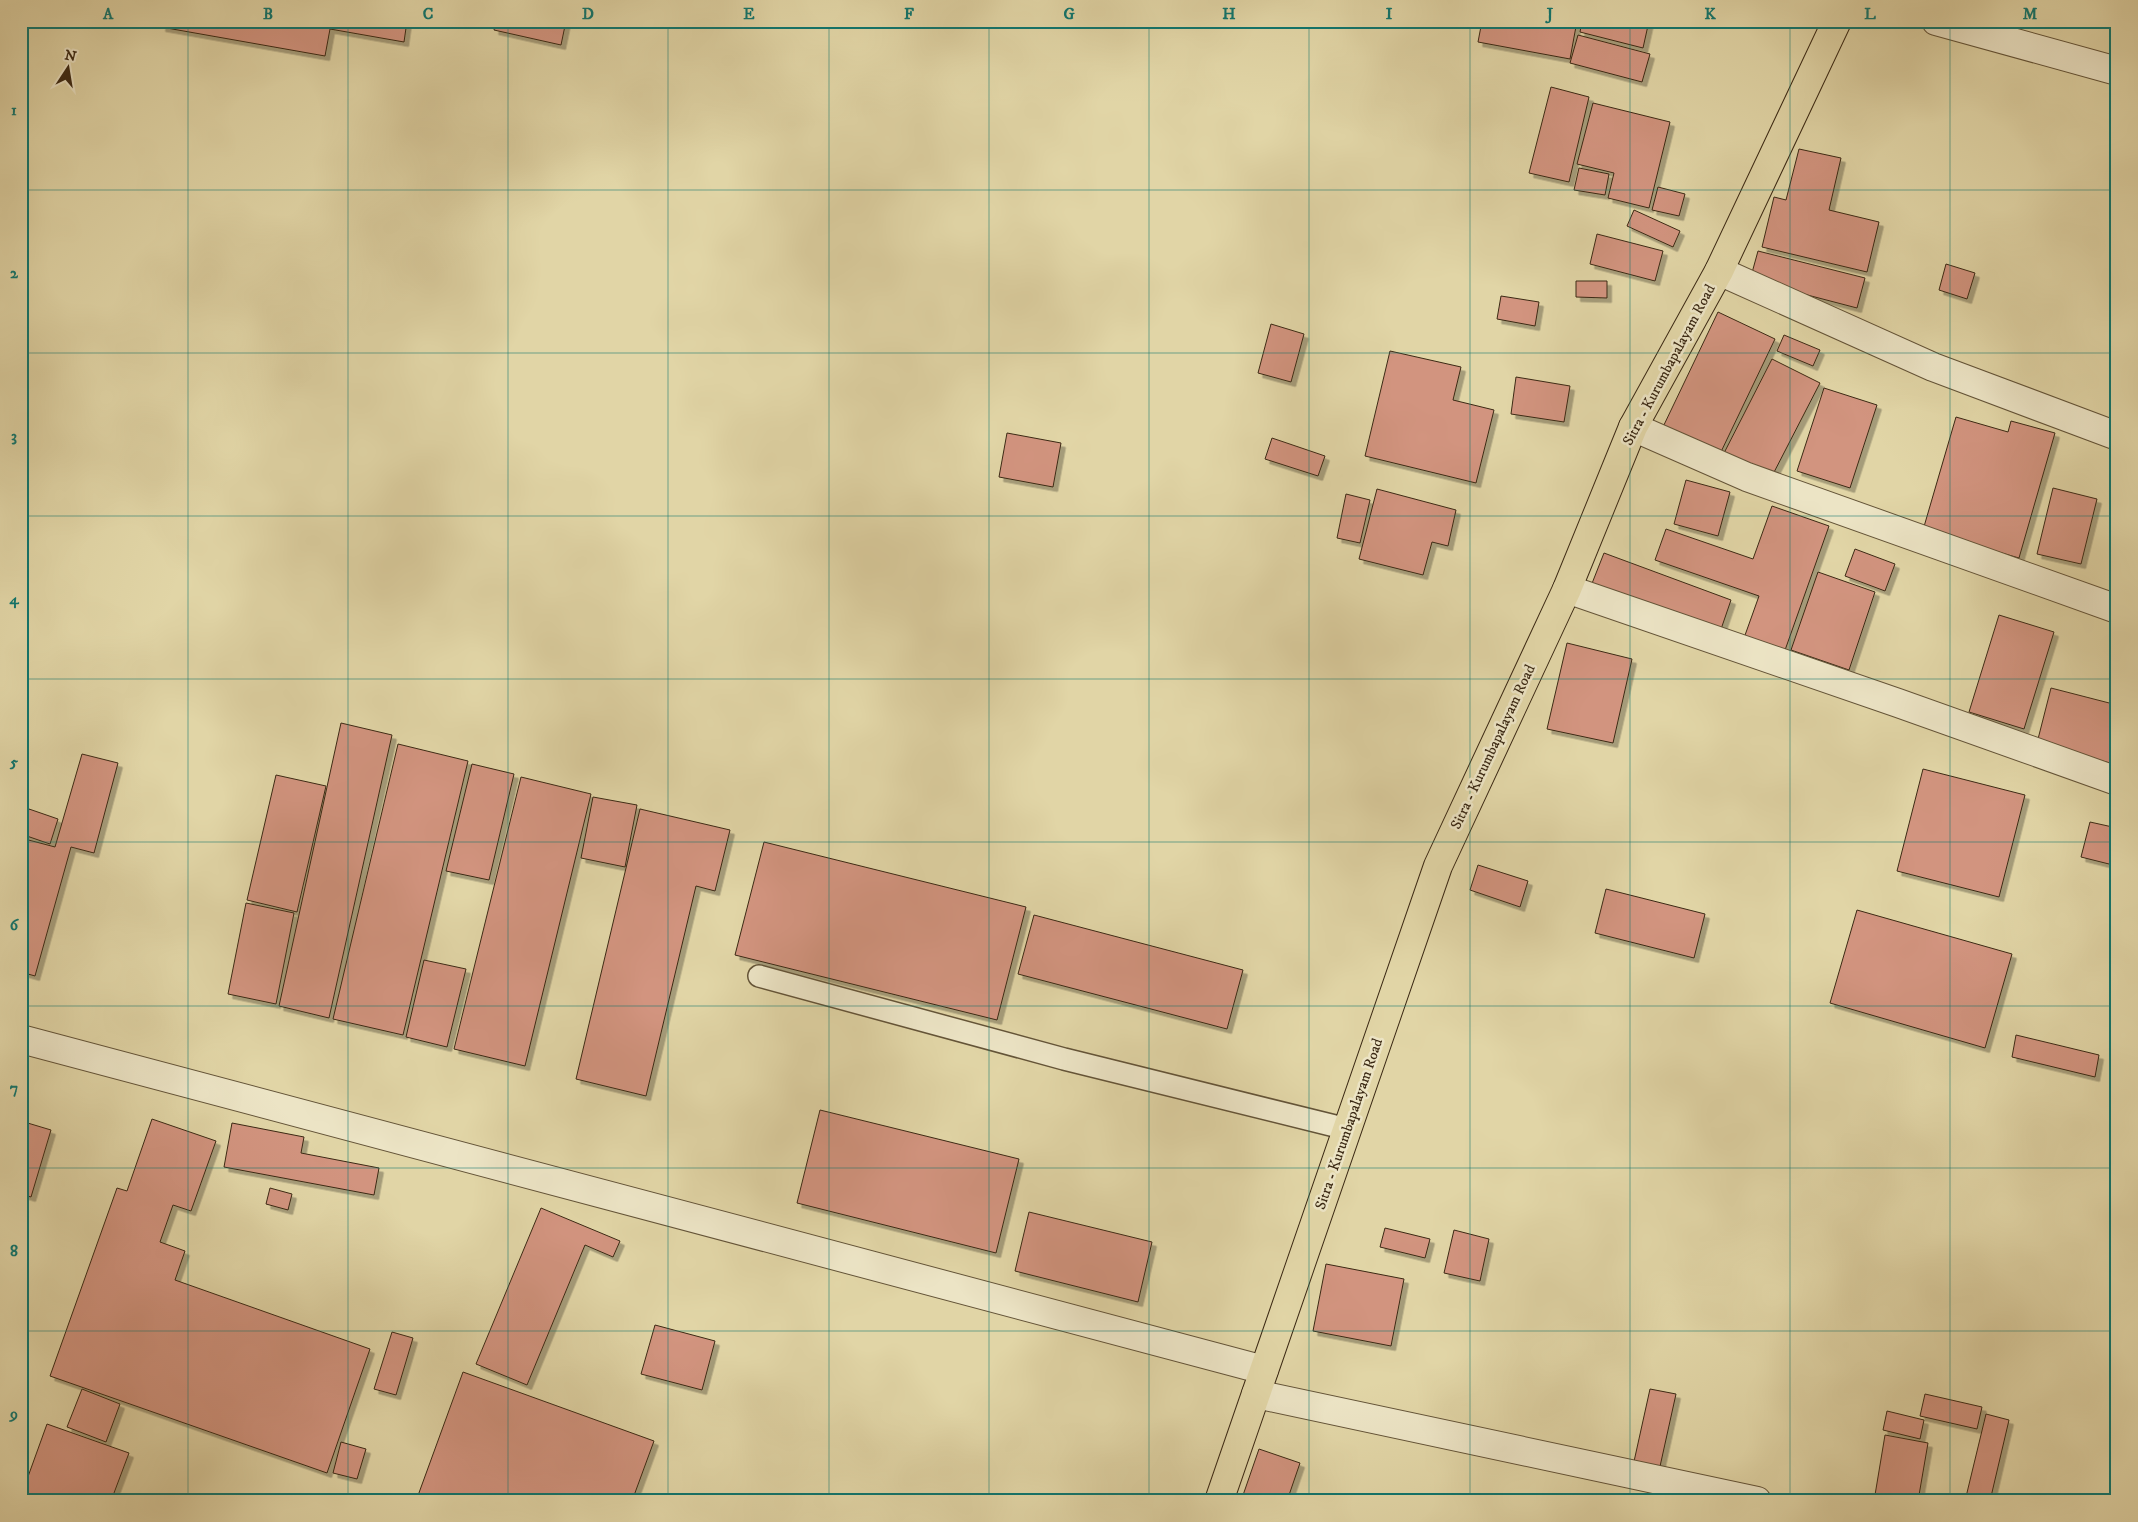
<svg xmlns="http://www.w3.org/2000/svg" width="2138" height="1522" viewBox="0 0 2138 1522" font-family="'IM FELL DW Pica',serif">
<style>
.building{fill:#d2947f;stroke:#3b2914;filter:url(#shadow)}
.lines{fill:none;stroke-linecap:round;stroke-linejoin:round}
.service-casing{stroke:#645438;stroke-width:24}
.minor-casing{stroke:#645438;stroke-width:30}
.primary-casing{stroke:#3b2914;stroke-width:30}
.service{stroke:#ece4c5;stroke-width:21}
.minor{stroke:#ece4c5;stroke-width:28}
.primary{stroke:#e1d5a6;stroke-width:28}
.grid{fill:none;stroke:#0f766e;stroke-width:1;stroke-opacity:0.55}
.labels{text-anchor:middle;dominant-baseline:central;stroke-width:5;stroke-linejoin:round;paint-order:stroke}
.street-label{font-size:15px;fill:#3b2914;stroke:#ece4c5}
.neatline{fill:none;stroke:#0f766e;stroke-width:2}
.grid-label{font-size:16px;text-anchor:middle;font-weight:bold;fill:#0f766e}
</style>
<defs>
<filter id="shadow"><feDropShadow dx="4.5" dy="4.5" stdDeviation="0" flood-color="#0004"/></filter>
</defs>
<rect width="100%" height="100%" fill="#e1d5a6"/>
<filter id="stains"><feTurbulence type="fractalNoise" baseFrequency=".004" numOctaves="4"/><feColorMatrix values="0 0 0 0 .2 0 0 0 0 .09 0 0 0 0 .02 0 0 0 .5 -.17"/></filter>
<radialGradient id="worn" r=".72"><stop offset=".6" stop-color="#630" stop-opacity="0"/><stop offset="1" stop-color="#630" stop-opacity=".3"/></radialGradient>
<g class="building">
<path d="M162,21H407L404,42L330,29L325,56L161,27Z"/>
<path d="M496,21H566L561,45L494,30Z"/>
<path d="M1482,21H1577L1570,59L1478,42Z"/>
<path d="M1582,21H1649L1643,48L1580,32Z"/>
<path d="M1578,35L1650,54L1642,82L1570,63Z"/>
<path d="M1551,87L1589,97L1569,182L1529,173Z"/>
<path d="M1593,103L1670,122L1649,208L1608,198L1614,173L1577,164Z"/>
<path d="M1799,149L1841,158L1829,210L1879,222L1867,272L1762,247L1774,197L1786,200Z"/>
<path d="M1579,168L1609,174L1605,195L1574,190Z"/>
<path d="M1658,187L1685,194L1679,216L1652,210Z"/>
<path d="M1634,210L1680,231L1673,247L1627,226Z"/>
<path d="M1597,234L1663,251L1655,281L1590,264Z"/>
<path d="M1758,251L1865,278L1857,308L1750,280Z"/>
<path d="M1946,264L1975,273L1967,299L1939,290Z"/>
<path d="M1576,281H1607V298L1576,297Z"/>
<path d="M1501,296L1539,302L1535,326L1497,319Z"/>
<path d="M1718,312L1775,339L1719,456L1662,429Z"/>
<path d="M1271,324L1304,334L1291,382L1258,373Z"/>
<path d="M1784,335L1820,350L1813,366L1777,351Z"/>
<path d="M1390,351L1461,367L1453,400L1494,410L1476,483L1365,456Z"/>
<path d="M1772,359L1820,383L1770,480L1722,457Z"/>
<path d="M1516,377L1570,386L1564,422L1511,414Z"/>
<path d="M1824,388L1877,405L1850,488L1797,471Z"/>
<path d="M1956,417L2008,432L2011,421L2055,433L2019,558L1923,530Z"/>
<path d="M1007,433L1061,443L1053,487L999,477Z"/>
<path d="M1272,438L1325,456L1318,476L1265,459Z"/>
<path d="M1686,480L1730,492L1718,536L1674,524Z"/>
<path d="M2053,488L2097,499L2081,564L2037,554Z"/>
<path d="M1377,489L1456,510L1448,546L1432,542L1423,575L1359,559Z"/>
<path d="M1346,494L1370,500L1360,543L1337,538Z"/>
<path d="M1772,506L1829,526L1784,653L1744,638L1759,596L1655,560L1666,529L1753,559Z"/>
<path d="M1855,549L1895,564L1885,591L1845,576Z"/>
<path d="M1604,553L1731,600L1718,638L1589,591Z"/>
<path d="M1818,572L1875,592L1849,670L1791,650Z"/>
<path d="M1999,615L2054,632L2024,729L1969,712Z"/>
<path d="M1567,643L1632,659L1613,743L1547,729Z"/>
<path d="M2051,688L2117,705V765L2037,743Z"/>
<path d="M341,723L392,735L329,1018L279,1006Z"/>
<path d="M398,744L468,761L403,1035L333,1019Z"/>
<path d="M82,754L118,763L94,853L71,847L35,976L21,972V838L55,847Z"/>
<path d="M472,764L514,774L489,880L446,871Z"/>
<path d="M1923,769L2025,795L1999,897L1897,871Z"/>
<path d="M276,775L326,786L297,912L247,900Z"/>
<path d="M521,777L591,794L525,1066L454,1049Z"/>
<path d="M593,797L637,805L625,867L581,858Z"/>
<path d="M29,809L58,819L50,844L21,834Z"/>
<path d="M640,809L730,830L715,891L696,886L646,1096L576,1079Z"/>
<path d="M2090,822L2117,828V866L2081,857Z"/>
<path d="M764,842L1026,907L997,1020L735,955Z"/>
<path d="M1478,865L1528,881L1520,907L1470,890Z"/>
<path d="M1606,889L1705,914L1694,958L1595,933Z"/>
<path d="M246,903L294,913L276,1004L228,994Z"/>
<path d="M1857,910L2012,954L1985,1048L1830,1003Z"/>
<path d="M1034,915L1243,970L1227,1029L1018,974Z"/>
<path d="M424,960L466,969L447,1047L406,1037Z"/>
<path d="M2016,1035L2099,1055L2095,1077L2012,1057Z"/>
<path d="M820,1110L1019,1159L996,1253L797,1203Z"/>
<path d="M152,1119L216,1141L191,1211L173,1205L160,1242L185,1251L175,1280L370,1349L327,1473L50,1376L117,1188L127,1191Z"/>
<path d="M21,1121L51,1130L31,1197L21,1194Z"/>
<path d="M232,1123L304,1137L301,1153L379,1168L374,1195L224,1167Z"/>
<path d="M270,1188L292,1194L288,1210L266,1204Z"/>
<path d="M541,1208L620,1241L613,1257L585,1245L527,1385L476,1364Z"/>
<path d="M1029,1212L1152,1242L1138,1302L1015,1271Z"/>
<path d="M1385,1228L1430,1239L1425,1258L1380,1247Z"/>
<path d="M1454,1230L1489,1239L1480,1281L1444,1273Z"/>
<path d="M1326,1264L1404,1279L1391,1346L1313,1331Z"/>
<path d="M655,1325L715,1341L702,1390L641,1374Z"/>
<path d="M392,1332L413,1338L396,1395L374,1389Z"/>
<path d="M463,1372L654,1441L632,1501H416Z"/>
<path d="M82,1389L120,1404L106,1442L67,1427Z"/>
<path d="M1650,1389L1676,1394L1659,1471L1633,1466Z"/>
<path d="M1925,1394L1982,1407L1977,1429L1920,1416Z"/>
<path d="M1887,1411L1924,1420L1920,1439L1883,1430Z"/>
<path d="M1986,1414L2009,1420L1990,1501H1965Z"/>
<path d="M47,1424L129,1453L111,1501H34L21,1496Z"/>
<path d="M1885,1435L1928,1443L1918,1501H1874Z"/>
<path d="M341,1442L366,1449L357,1479L333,1473Z"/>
<path d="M1259,1449L1300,1463L1287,1501H1241Z"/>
</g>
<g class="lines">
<defs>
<path id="service" d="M759,976L1064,1059L1347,1129"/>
<g id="minor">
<path d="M1936,21L2117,71"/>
<path d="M1719,271L1933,367L2117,436"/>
<path d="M1633,427L1747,477L2117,609"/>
<path d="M1567,589L1898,703L2117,781"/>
<path d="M21,1039L1264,1370"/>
<path d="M1256,1394L1757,1501"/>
</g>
<path id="primary" d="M1219,1501L1438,866L1567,589L1633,427L1719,271L1837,21"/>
</defs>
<use href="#service" class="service-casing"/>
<use href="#minor" class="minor-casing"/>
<use href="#primary" class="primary-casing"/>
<use href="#service" class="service"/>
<use href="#minor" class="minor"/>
<use href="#primary" class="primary"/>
</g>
<path class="grid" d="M188,21V1501M348,21V1501M508,21V1501M668,21V1501M829,21V1501M989,21V1501M1149,21V1501M1309,21V1501M1470,21V1501M1630,21V1501M1790,21V1501M1950,21V1501M21,190H2117M21,353H2117M21,516H2117M21,679H2117M21,842H2117M21,1006H2117M21,1168H2117M21,1331H2117"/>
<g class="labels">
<g class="street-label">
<text transform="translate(1669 365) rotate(-62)">Sitra - Kurumbapalayam Road</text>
<text transform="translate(1493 747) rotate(-65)">Sitra - Kurumbapalayam Road</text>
<text transform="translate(1349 1124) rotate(-71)">Sitra - Kurumbapalayam Road</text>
</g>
</g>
<rect width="2138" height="1522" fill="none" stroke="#e1d5a6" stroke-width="55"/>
<g transform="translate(68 68) rotate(12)" stroke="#ece4c5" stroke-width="4" paint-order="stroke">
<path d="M0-4L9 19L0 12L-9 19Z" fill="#3b2914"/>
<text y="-8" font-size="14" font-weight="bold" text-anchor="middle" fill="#3b2914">N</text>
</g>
<rect x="28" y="28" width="2082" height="1466" class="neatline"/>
<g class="grid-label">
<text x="108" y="19">A</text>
<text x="268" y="19">B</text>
<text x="428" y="19">C</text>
<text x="588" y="19">D</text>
<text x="749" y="19">E</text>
<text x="909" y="19">F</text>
<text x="1069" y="19">G</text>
<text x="1229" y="19">H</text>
<text x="1389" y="19">I</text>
<text x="1550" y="19">J</text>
<text x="1710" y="19">K</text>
<text x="1870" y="19">L</text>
<text x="2030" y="19">M</text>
<text x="14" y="115">1</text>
<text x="14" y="278">2</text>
<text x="14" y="441">3</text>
<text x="14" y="604">4</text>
<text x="14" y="767">5</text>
<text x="14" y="930">6</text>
<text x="14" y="1093">7</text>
<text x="14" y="1256">8</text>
<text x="14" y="1419">9</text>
</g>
<rect width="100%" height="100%" filter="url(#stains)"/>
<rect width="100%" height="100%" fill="url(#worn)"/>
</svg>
